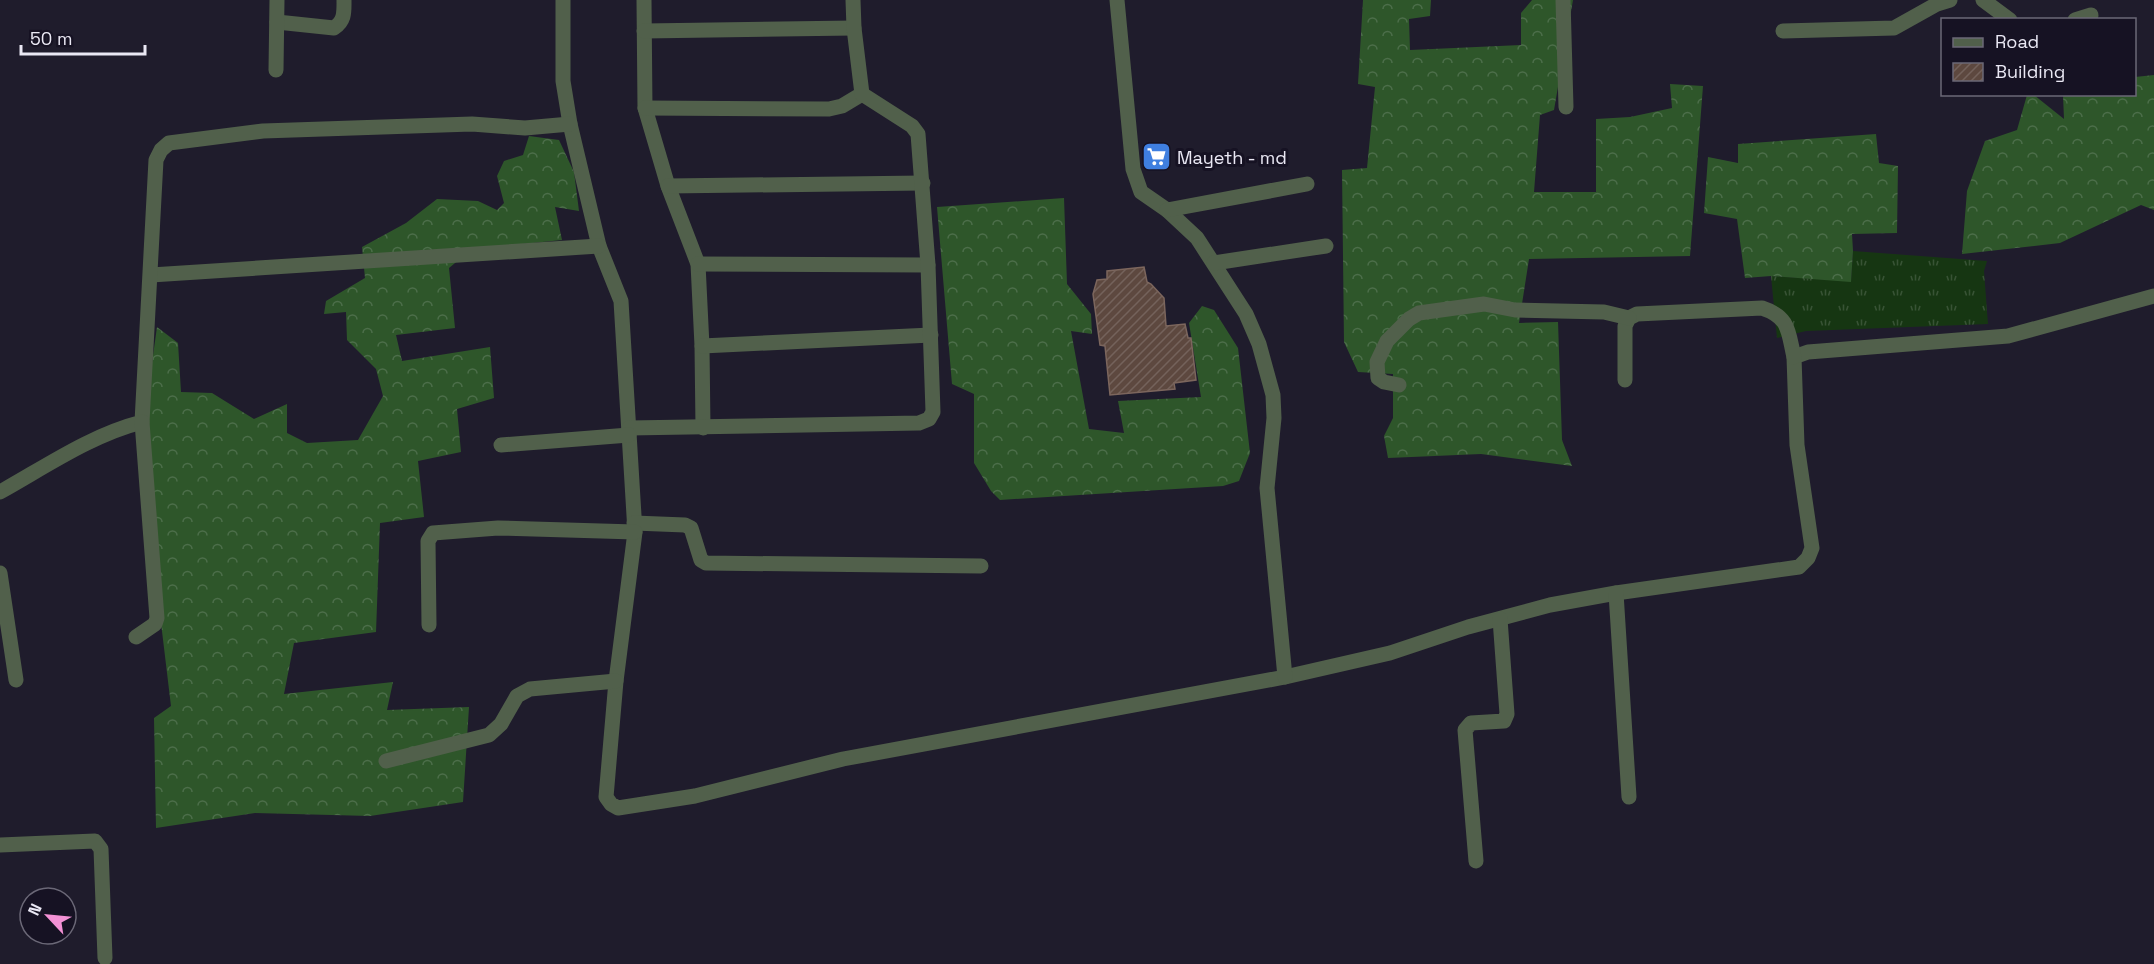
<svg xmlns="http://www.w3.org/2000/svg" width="2154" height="964" viewBox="0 0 2154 964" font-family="'Space Grotesk',sans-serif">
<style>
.grass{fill:url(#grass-tufts)}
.forest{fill:url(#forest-crowns)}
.building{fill:url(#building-hatch);stroke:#7c665d;stroke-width:1.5}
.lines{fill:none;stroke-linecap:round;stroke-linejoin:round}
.minor{stroke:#51604b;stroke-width:15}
.labels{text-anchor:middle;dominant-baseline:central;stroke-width:6;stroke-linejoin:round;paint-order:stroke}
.poi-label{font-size:18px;fill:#eae8f4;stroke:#161223;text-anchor:start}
</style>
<defs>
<pattern id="grass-tufts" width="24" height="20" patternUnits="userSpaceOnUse" patternTransform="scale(1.5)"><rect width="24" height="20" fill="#163612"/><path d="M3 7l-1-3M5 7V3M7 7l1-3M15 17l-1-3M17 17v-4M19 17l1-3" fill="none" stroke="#385335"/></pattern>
<pattern id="forest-crowns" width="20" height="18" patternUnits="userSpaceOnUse" patternTransform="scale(1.5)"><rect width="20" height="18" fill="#2e562a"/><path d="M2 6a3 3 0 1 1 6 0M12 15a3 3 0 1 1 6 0" fill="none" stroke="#4c6e4a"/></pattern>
<pattern id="building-hatch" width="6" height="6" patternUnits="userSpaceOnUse" patternTransform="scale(1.5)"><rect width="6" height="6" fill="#5d483f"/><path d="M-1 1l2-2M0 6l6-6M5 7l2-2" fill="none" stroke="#74625b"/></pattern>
</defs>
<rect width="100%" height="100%" fill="#1f1c2c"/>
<path class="grass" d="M1853,251L1987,261L1984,271L1988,324L1806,331L1777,338L1771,276L1851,281Z"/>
<g class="forest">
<path d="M1363,0H1431L1430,16L1409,19L1410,50L1521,45V13L1532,0H1573L1554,110L1540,115L1534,192H1596V119L1630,117L1672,108L1670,84L1703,86L1690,256L1529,259L1519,323L1558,322L1562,440L1572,466L1481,454L1388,458L1384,436L1393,418V374L1358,372L1344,342L1342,170L1367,168L1375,87L1358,84Z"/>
<path d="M2154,75V210L2141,205L2060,243L1962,254L1967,191L1985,141L2017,130L2027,95H2034L2064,119L2063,95L2134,94L2135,77Z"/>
<path d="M1876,134L1879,163L1898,166L1897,233L1852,234L1853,251L1851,282L1771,276L1745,278L1737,219L1704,213L1708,157L1738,163V144Z"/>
<path d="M529,136L559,140L574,172L579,211L555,207L562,240L472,249L449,268L455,328L396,335L402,361L490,347L494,398L457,409L461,452L418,461L424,517L380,523L376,632L294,643L284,694L393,682L387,710L469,707L463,802L370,816L255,813L156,828L154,718L171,706L140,448L157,327L178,343L181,392L212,393L254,419L287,404V433L307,443L358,440L383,396L376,369L347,340L346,312L324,314L326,301L365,278L362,247L406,223L437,199L478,201L497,210L504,203L497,176L504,161L523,155Z"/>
<path d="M1064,198L1067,284L1091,314L1092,334L1071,331L1089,429L1124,433L1118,401L1201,397L1189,323L1202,306L1214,310L1238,348L1250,453L1239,481L1223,486L1000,500L991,491L974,463V394L952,384L937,207Z"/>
</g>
<path class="building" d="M1144,267L1147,282L1151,284L1164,298L1166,326L1185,324L1188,338H1191L1196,380L1174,383L1175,389L1110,395L1105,346L1100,345L1093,294L1097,280L1107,279V271Z"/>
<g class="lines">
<g class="minor">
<path d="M563,0V81L570,124L599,246L621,301L635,532L616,681L606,797L611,804L618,808L695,796L843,759L1285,677L1390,653L1468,627L1550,605L1616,593L1799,567L1808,558L1812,548L1797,445L1794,357L1808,352L1821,351L2008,336L2154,296"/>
<path d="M644,0L645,108L668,186L698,264L702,346L703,428"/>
<path d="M1117,0L1133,169L1141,192L1167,210L1197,238L1246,314L1259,344L1273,395L1274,418L1267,488L1285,677"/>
<path d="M1563,0L1566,107"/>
<path d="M1983,0L2010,20"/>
<path d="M2075,20L2091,15"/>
<path d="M277,22L334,28C345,21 344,12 344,0"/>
<path d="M644,31L854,28"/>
<path d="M1783,31L1894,28L1937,4L1950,0"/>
<path d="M276,70L277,0"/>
<path d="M645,108L829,109L842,106L862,94"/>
<path d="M668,186L923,183"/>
<path d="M1167,210L1307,184"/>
<path d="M1214,263L1326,246"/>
<path d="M698,264L928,265"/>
<path d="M151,275L599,246"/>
<path d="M702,346L931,335"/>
<path d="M1625,380V326L1629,318L1637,314L1762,308C1790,317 1788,332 1794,357"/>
<path d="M1399,385L1384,382L1378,378L1377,362L1387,341L1409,319L1419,313L1484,304L1515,310L1604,312L1629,318"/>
<path d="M629,428L919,423L929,419L933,412L928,265L918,134L912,126L862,94L854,28L853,0"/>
<path d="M501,445L629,435"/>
<path d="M0,492C45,467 91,435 142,422L156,160L161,150L169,143L263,131L472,124L525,128L570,124"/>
<path d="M634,523L685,525L691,528L701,560L706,563L981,566"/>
<path d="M0,573L16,680"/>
<path d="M1616,593L1629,797"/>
<path d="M429,625L428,541L433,533L498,528L635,532"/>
<path d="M136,637L155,624L157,618L142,422"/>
<path d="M386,761L489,735L501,724L517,696L530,689L616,681"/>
<path d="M0,845L95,841L101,849L105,958"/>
<path d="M1476,861L1465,730L1471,723L1504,721L1507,714L1500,619"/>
</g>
</g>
<defs>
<symbol id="supermarket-square" viewBox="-11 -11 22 22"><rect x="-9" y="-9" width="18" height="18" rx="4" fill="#3f7fe0" stroke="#161223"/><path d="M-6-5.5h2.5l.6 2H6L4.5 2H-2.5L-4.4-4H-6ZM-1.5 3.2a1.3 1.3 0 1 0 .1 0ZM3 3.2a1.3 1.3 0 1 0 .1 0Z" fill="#fff"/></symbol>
</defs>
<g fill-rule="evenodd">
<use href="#supermarket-square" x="1140" y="140" width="33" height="33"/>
</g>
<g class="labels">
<g class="poi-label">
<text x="1177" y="157">Mayeth - md</text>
</g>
</g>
<rect x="1941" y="18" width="195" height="78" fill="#161223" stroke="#6b6877" stroke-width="1.5"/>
<rect x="1953" y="38" width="30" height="9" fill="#51604b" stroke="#6b6877" stroke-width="1.5"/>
<text x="1995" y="48" font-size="18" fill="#eae8f4">Road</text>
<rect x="1953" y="63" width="30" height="18" fill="url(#building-hatch)" stroke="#6b6877" stroke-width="1.5"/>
<text x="1995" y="78" font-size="18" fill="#eae8f4">Building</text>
<g transform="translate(48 916) rotate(296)"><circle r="28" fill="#161223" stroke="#6b6877" stroke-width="1.5"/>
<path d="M0-4.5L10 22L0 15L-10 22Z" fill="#f391d5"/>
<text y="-9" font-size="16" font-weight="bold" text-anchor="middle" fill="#eae8f4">N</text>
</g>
<path d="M21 45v9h124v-9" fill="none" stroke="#eae8f4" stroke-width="3"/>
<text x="30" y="45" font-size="18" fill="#eae8f4" stroke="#161223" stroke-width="4.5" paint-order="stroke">50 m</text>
</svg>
